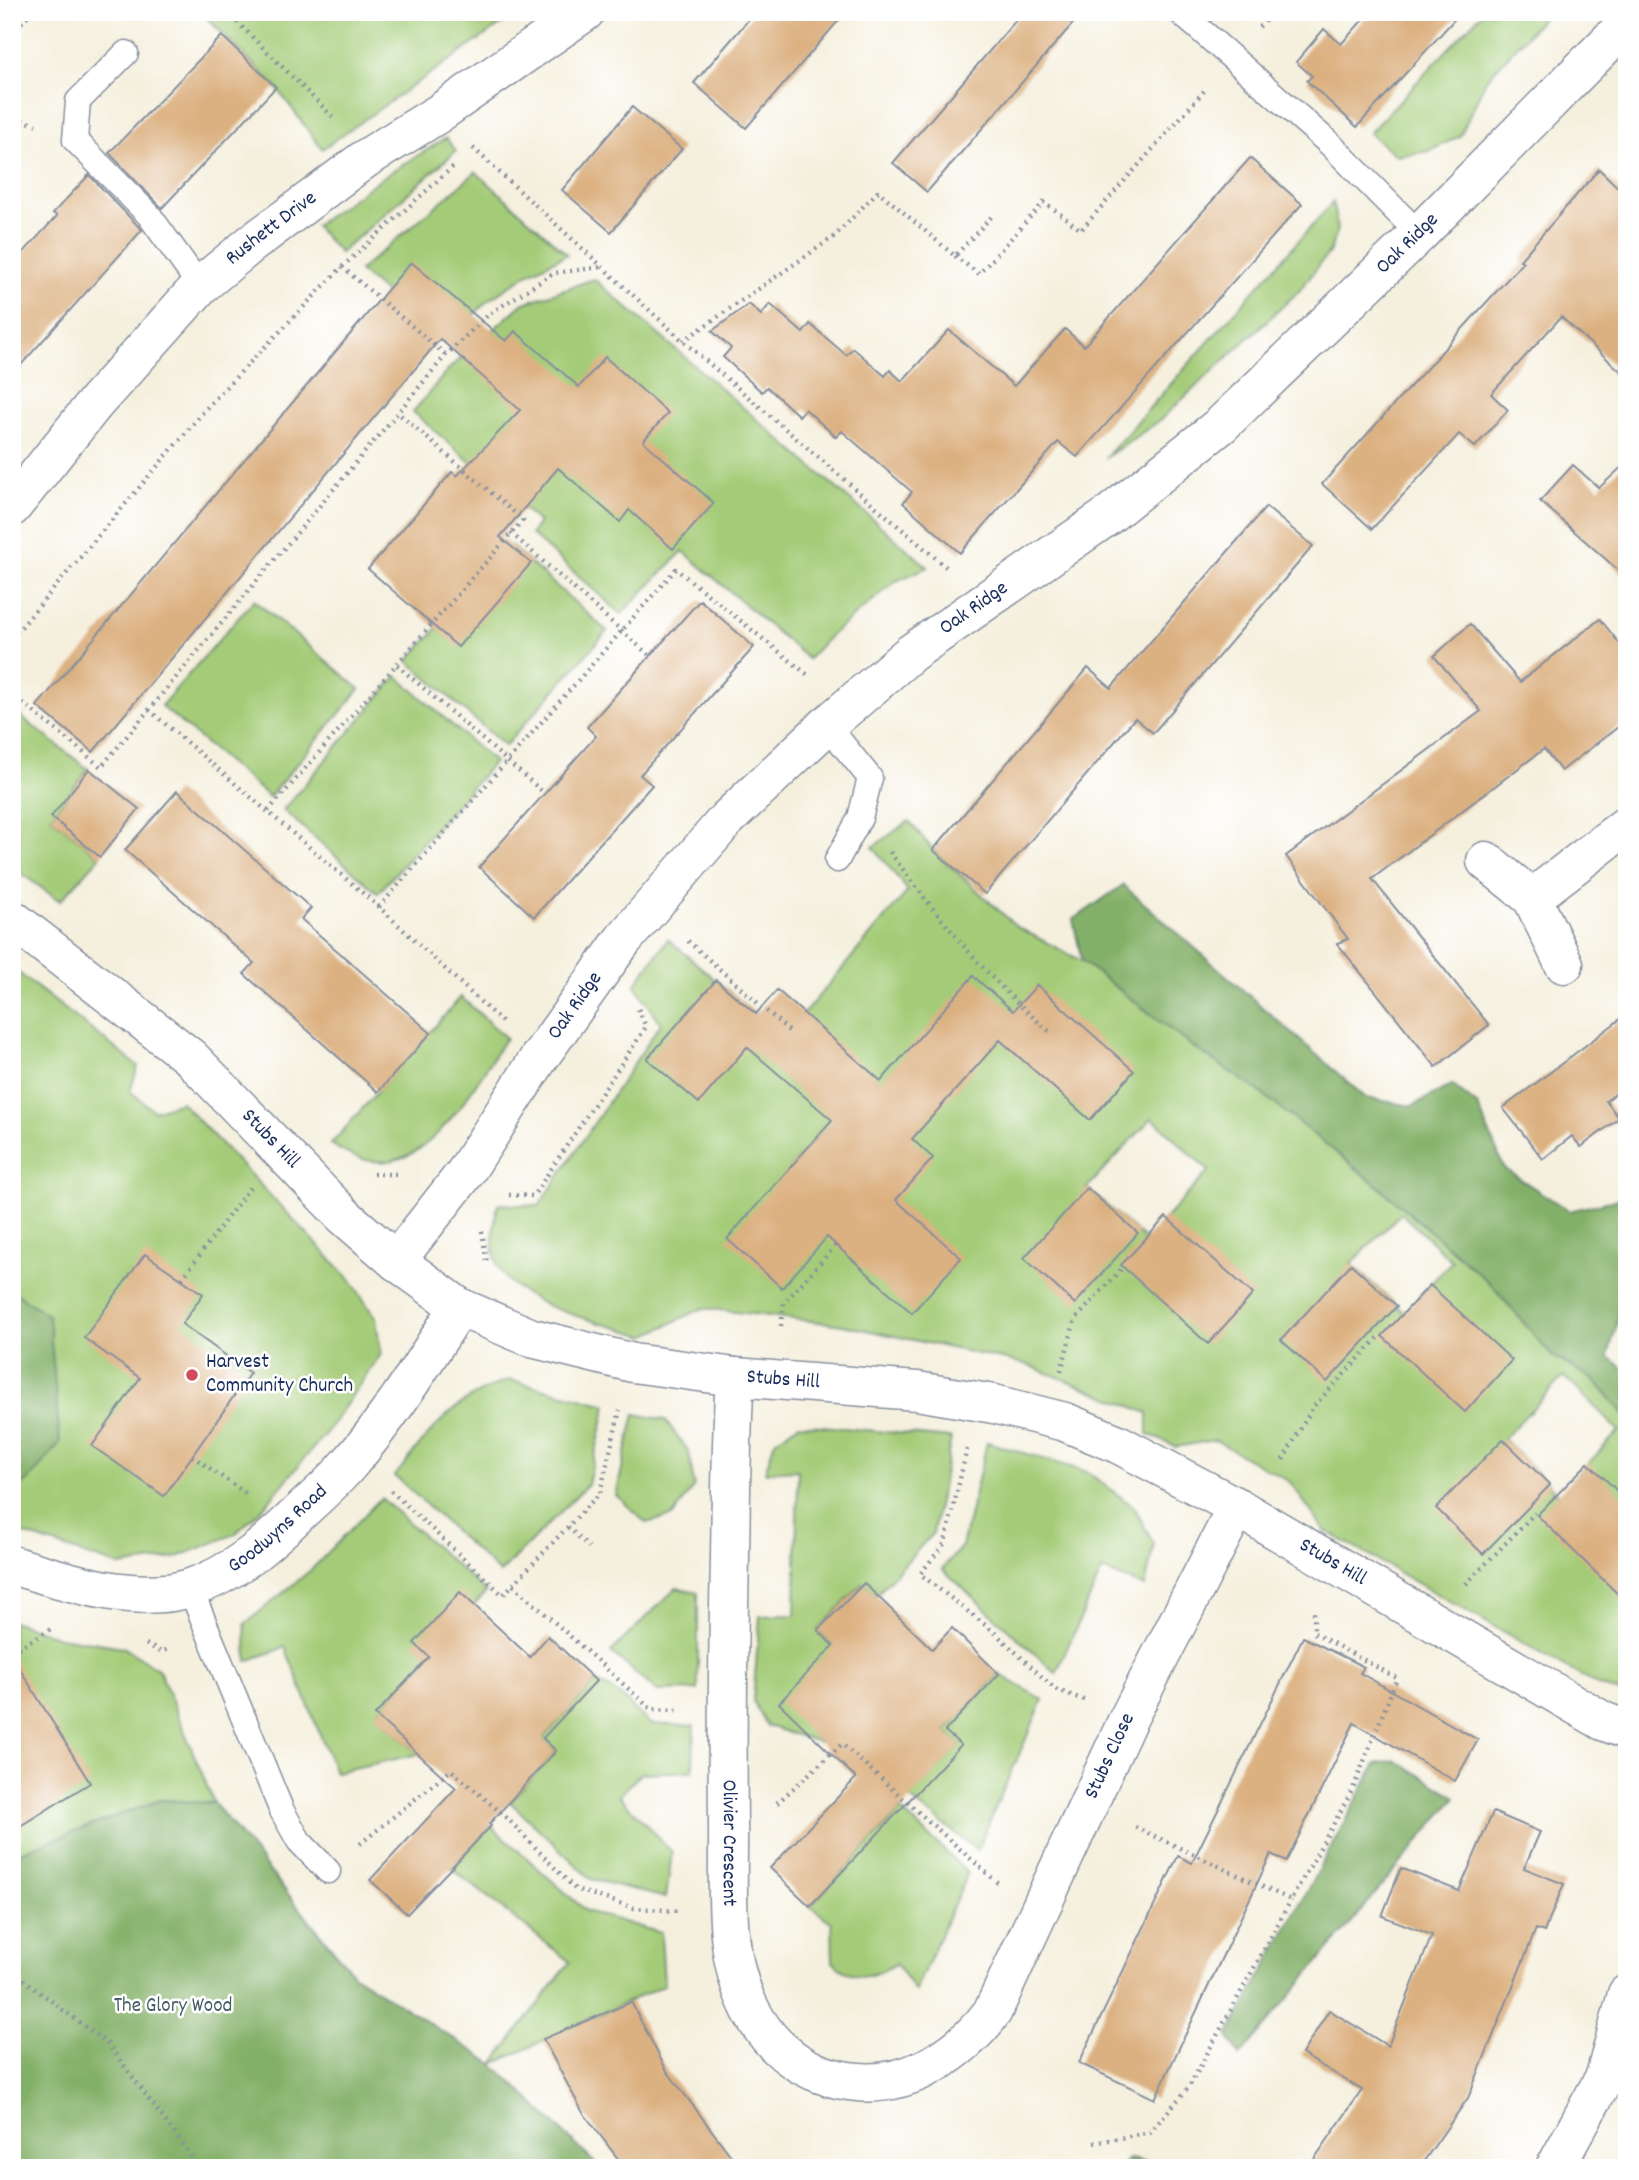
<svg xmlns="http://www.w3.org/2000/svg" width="1639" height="2180" viewBox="0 0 1639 2180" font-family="Dekko,sans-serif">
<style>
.green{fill:#a4cc78;stroke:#607e6b;stroke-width:2;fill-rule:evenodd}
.forest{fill:#83b068;stroke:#4f7063;stroke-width:2}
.building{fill:#dcb181}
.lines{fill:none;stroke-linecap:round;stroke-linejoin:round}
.service-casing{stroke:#88909e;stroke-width:27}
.minor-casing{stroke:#88909e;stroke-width:41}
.path{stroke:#88909e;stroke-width:4.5;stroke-dasharray:2 5;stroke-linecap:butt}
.service{stroke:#fff;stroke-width:24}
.minor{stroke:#fff;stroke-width:38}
.poi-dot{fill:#d1495b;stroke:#fff;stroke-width:2.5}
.labels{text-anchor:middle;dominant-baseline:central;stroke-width:5;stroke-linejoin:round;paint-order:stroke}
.street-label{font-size:21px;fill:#1b2f5e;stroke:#fff}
.poi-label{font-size:21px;fill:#1b2f5e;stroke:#fff;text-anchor:start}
.park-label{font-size:21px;fill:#445e66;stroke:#fff}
</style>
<rect width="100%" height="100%" fill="#fff"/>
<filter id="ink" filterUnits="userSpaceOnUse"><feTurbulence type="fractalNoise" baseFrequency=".0143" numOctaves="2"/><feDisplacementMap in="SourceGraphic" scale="14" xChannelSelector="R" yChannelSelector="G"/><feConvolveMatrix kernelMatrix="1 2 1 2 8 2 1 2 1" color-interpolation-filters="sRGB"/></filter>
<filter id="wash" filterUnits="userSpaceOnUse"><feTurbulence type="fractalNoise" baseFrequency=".00686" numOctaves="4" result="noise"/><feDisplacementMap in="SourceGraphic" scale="28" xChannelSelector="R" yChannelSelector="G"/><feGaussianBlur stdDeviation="1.57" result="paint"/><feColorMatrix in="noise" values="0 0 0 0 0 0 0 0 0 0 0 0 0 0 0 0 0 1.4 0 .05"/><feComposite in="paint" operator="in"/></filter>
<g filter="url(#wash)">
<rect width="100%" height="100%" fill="#f5f0de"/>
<g class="green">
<path d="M206,12H519L322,149L276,87L204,15Z"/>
<path d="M1483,12H1548L1486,80L1460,136L1429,151L1397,156L1369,133Z"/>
<path d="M446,138L456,151L340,253L315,226L380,179Z"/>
<path d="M476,172L567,254L529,273L486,302L447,344L359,271Z"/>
<path d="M1333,202L1337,231L1330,251L1299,291L1159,421L1105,458Z"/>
<path d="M594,279L928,567L896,581L831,635L808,659L683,551L621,614L531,534L539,522L413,412L449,369L522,304Z"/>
<path d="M511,546L607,631L505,746L408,661Z"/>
<path d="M254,600L360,689L269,797L161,706Z"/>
<path d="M397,676L494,762L378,893L283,810Z"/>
<path d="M12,710L88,769L51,817L100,857L60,901L12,867Z"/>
<path d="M909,821L933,850L1017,927L1082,961L1196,1049L1259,1091L1377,1185L1491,1284L1551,1355L1594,1380L1627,1417V1695L1599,1686L1324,1530L1290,1482L1215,1440L1176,1447L1148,1434V1413L1025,1364L843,1325L703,1308L645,1336C602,1322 529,1310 502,1273C488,1255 494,1225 498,1204L539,1206L661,1023L635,985L668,939L783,1038L908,891L873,847ZM831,1118L910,1138L791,1167ZM1152,1118L1209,1171L1162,1222L1175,1235L1159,1252L1087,1188ZM1401,1213L1452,1261L1419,1296L1433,1310L1418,1325L1351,1264ZM1564,1376L1619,1431L1573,1479L1588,1494L1573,1508L1503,1439Z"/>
<path d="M12,968L138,1066L130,1091L154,1111L181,1102L351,1280L376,1319L381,1354L330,1428L263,1508L235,1534L175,1558L120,1566L12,1530Z"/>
<path d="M461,997L506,1038C464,1098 417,1204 331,1144Z"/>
<path d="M510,1380L607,1405L588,1484L500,1573L395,1476C432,1430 451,1399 510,1380Z"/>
<path d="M635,1414L665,1420L689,1452L694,1486L673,1516L646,1523L616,1495Z"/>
<path d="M799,1424L951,1438L933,1533L876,1595L863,1583L818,1630L833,1646L819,1742L767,1726L753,1701L760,1616L795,1615L798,1470L765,1472L775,1441Z"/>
<path d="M987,1442L1087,1472L1134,1507L1154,1544L1145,1587L1102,1570L1056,1673L942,1569L962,1546Z"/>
<path d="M381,1498L486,1592L376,1715L419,1754L335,1772L285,1647L247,1661L245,1624L312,1569Z"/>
<path d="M676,1588L698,1593V1690L657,1691L611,1652Z"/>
<path d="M12,1621L59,1637L123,1647L159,1670L214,1803L160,1800L12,1855Z"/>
<path d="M999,1674L1043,1700L977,1850L909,1798L960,1745L945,1731Z"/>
<path d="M596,1681L620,1695L650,1724L694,1726L693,1771L641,1773L619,1796L672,1852L666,1898L591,1879L510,1802L556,1751L543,1738Z"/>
<path d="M901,1810L968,1873L915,1991L896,1964C869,1977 858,1983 833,1962L832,1923L810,1906Z"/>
<path d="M491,1826L586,1911L661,1933L664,1985L493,2064L570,1962L451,1868Z"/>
</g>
<g class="forest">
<path d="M1123,885L1366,1098L1412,1106L1452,1085L1478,1106L1504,1168L1569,1211L1615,1200L1627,1193V1302L1620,1313L1608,1356L1627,1372V1417L1594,1380L1551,1355L1491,1284L1377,1185L1259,1091L1196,1049L1082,961L1073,920Z"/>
<path d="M12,1290L49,1316L60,1443L28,1481L12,1490Z"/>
<path d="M1395,1760L1456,1797L1240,2056L1228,2036L1376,1764Z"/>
<path d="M160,1800L214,1803L354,1975L493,2064L600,2168H12V1855Z"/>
<path d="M1128,2159L1155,2163L1161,2168H1121Z"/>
</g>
<g id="blocks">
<g class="building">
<path d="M755,12H846L746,128L694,83Z"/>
<path d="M1023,12H1083L927,192L893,163Z"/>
<path d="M1370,12H1461L1357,127L1307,81L1312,76L1296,62L1324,29L1341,44Z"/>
<path d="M222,36L276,87L162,208L109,153Z"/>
<path d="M632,107L682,149L611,232L562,190Z"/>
<path d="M1250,158L1302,204L1077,457L1058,442L960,553L903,503L912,492L842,431L836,437L805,409L799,416L767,387L762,392L723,357L731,348L712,331L749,304L761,315L770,304L803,333L810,324L846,355L853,348L885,376L890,370L902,381L949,330L1014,386L1065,329L1084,346Z"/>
<path d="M1599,169L1627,196V377L1561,317L1491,394L1508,410L1475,447L1459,434L1372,529L1322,484L1523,262L1520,260Z"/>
<path d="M89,175L142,230L12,375V265L57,216L53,213Z"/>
<path d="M411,262L506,341L515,331L579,387L605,357L668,413L643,441L714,503L673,549L629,510L620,522L558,468L500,537L531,563L458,647L368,569L452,472L457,476L520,410L440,339L93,752L37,706Z"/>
<path d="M1627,462V578L1540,501L1573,465L1599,488Z"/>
<path d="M1266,507L1313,546L1153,733L1135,718L985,894L933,850L1088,668L1111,688Z"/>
<path d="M700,600L754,647L640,775L652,785L534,917L479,867L596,736L587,727Z"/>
<path d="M1600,619L1627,653V720L1561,771L1544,749L1372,879L1489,1025L1436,1067L1337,943L1348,939L1286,856L1481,711L1434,656L1470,624L1520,682Z"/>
<path d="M89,769L139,809L100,857L51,817Z"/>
<path d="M177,791L311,908L301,919L431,1033L378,1092L244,974L254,963L125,850Z"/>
<path d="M973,976L1013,1011L1037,985L1134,1071L1090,1120L1000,1040L912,1139L933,1158L896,1200L961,1258L912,1313L827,1237L782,1288L727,1239L832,1120L747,1047L699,1103L647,1059L716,980L756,1014L777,990L881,1081Z"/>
<path d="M1627,1014V1085L1606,1101L1619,1118L1581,1147L1572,1136L1543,1159L1503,1108Z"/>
<path d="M1087,1188L1138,1233L1075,1304L1024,1258Z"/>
<path d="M1166,1217L1253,1294L1208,1344L1121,1265Z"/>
<path d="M145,1254L203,1294L182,1324L250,1373L164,1496L92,1446L140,1378L84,1338Z"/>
<path d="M1351,1264L1397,1306L1327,1382L1281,1340Z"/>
<path d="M1430,1285L1512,1360L1465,1412L1382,1336Z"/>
<path d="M1503,1439L1550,1485L1483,1554L1436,1508Z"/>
<path d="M1588,1463L1627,1500V1603L1537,1515Z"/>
<path d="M864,1583L932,1649L952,1628L999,1674L945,1731L961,1745L810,1906L770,1868L856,1778L779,1703L833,1646L818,1630Z"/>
<path d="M460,1592L530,1657L548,1636L596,1681L543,1738L556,1751L489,1824L491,1826L407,1914L370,1880L456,1788L375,1715L429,1657L414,1643Z"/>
<path d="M1303,1637L1364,1667L1360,1673L1478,1740L1455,1781L1354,1723L1286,1862L1271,1854L1155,2099L1079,2063L1178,1856L1192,1863Z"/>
<path d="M12,1656L90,1783L12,1831Z"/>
<path d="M1493,1812L1540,1832L1524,1868L1564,1884L1544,1932L1536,1929L1468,2098L1419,2168H1308L1362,2090L1302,2054L1329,2010L1388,2046L1432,1935L1382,1916L1401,1868L1459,1891Z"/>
<path d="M631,2002L667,2071L740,2168H625L582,2111L543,2039Z"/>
</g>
</g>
</g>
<g filter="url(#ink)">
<use href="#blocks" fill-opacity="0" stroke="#88909e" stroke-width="2"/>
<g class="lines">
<defs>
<g id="service">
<path d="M1180,12L1330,144L1419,234"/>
<path d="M126,53L78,101L75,140L149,215L200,286"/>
<path d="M827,725L870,778L860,818L837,860"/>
<path d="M190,1588L281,1809L299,1841L328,1871"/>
</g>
<g id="minor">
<path id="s1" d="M12,507L96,402L200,286L251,244L365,159L438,114L585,12"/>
<path d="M1486,861L1532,898L1564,964"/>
<path d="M1532,898L1627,825"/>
<path id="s2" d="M12,919L191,1058L344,1216L396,1261L459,1307L532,1338L633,1363L735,1377L917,1391L994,1404L1065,1422L1118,1444L1237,1507L1603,1721L1627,1730"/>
<path id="s3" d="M396,1261L465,1173L539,1058L623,940L727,819L827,725L911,653L1105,518L1221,425L1419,234L1627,23"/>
<path id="s4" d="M735,1377C731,1436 731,1497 730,1557C728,1645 727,1733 728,1822C729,1879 722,1946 746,2000C767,2048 806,2078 858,2082C911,2087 963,2052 993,2011L1127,1721L1237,1507"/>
<path id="s5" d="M12,1565C64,1581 136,1605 190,1588C232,1575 268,1543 299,1513C316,1497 334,1482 349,1464C391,1416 425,1360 459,1307"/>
<path d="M1555,2168L1605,2076L1627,1994"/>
</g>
</defs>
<use href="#service" class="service-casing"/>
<use href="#minor" class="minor-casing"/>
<g class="path">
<path d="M227,12L336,120"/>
<path d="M1259,27L1273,12"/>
<path d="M12,33L31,12"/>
<path d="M12,110L22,120L36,125"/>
<path d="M473,148L683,341L946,567"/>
<path d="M955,256L979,274L1044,202L1081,230L1204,91"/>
<path d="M342,267L446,355"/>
<path d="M683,341L835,236L878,191L955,256L993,215"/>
<path d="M511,533L650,656"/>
<path d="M12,638L210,404L342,267L456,164"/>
<path d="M397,665L544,793"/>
<path d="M12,694L101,767L446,355L489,314L554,273L602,267"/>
<path d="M149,710L379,907L503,1023"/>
<path d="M268,811L523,520L398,413"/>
<path d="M890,852C938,917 987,979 1049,1031"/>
<path d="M379,907L676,569L808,675"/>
<path d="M688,941L789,1031"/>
<path d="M373,1174H399"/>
<path d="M509,1195L533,1196L646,1027L637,1006"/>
<path d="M482,1231L487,1264"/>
<path d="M182,1279L250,1187"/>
<path d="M781,1326L784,1303L836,1245"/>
<path d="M1061,1371L1075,1320L1123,1267"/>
<path d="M967,1449L945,1543L920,1574L993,1631L1055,1689L1084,1700"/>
<path d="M192,1456L248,1495"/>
<path d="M1283,1460L1313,1407L1381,1335"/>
<path d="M391,1491L503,1595L600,1493L620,1410"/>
<path d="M568,1527L589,1547"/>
<path d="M1466,1584L1535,1513"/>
<path d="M513,1585L651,1709L678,1710"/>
<path d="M146,1644L161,1652L169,1649"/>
<path d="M12,1651L51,1629"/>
<path d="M777,1803L842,1744L999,1884"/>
<path d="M1135,1827L1291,1900L1353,1789L1397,1678L1314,1633V1609"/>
<path d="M360,1844L451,1770L505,1816L575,1889L634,1908L680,1911"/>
<path d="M12,1971L108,2044L200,2168"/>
<path d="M1094,2143L1150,2132L1189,2087L1291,1900"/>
</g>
<use href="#service" class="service"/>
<use href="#minor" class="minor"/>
</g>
</g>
<circle class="poi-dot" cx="192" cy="1375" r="7"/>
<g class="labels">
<g class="street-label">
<text stroke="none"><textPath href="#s1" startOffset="382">Rushett Drive</textPath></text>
<text stroke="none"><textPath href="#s3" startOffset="1446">Oak Ridge</textPath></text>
<text stroke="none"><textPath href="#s3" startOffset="878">Oak Ridge</textPath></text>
<text stroke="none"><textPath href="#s3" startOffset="312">Oak Ridge</textPath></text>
<text stroke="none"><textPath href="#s2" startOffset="340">Stubs Hill</textPath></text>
<text stroke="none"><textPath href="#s2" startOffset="928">Stubs Hill</textPath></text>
<text stroke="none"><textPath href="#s5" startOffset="289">Goodwyns Road</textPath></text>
<text stroke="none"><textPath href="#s2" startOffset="1516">Stubs Hill</textPath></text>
<text stroke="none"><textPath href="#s4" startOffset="1211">Stubs Close</textPath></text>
<text stroke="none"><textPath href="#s4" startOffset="466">Olivier Crescent</textPath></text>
</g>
<g class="poi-label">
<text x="206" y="1363">Harvest<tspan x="206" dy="24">Community Church</tspan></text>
</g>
<g class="park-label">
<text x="173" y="2007">The Glory Wood</text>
</g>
</g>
<rect width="1639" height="2180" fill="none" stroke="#fff" stroke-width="42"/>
</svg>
